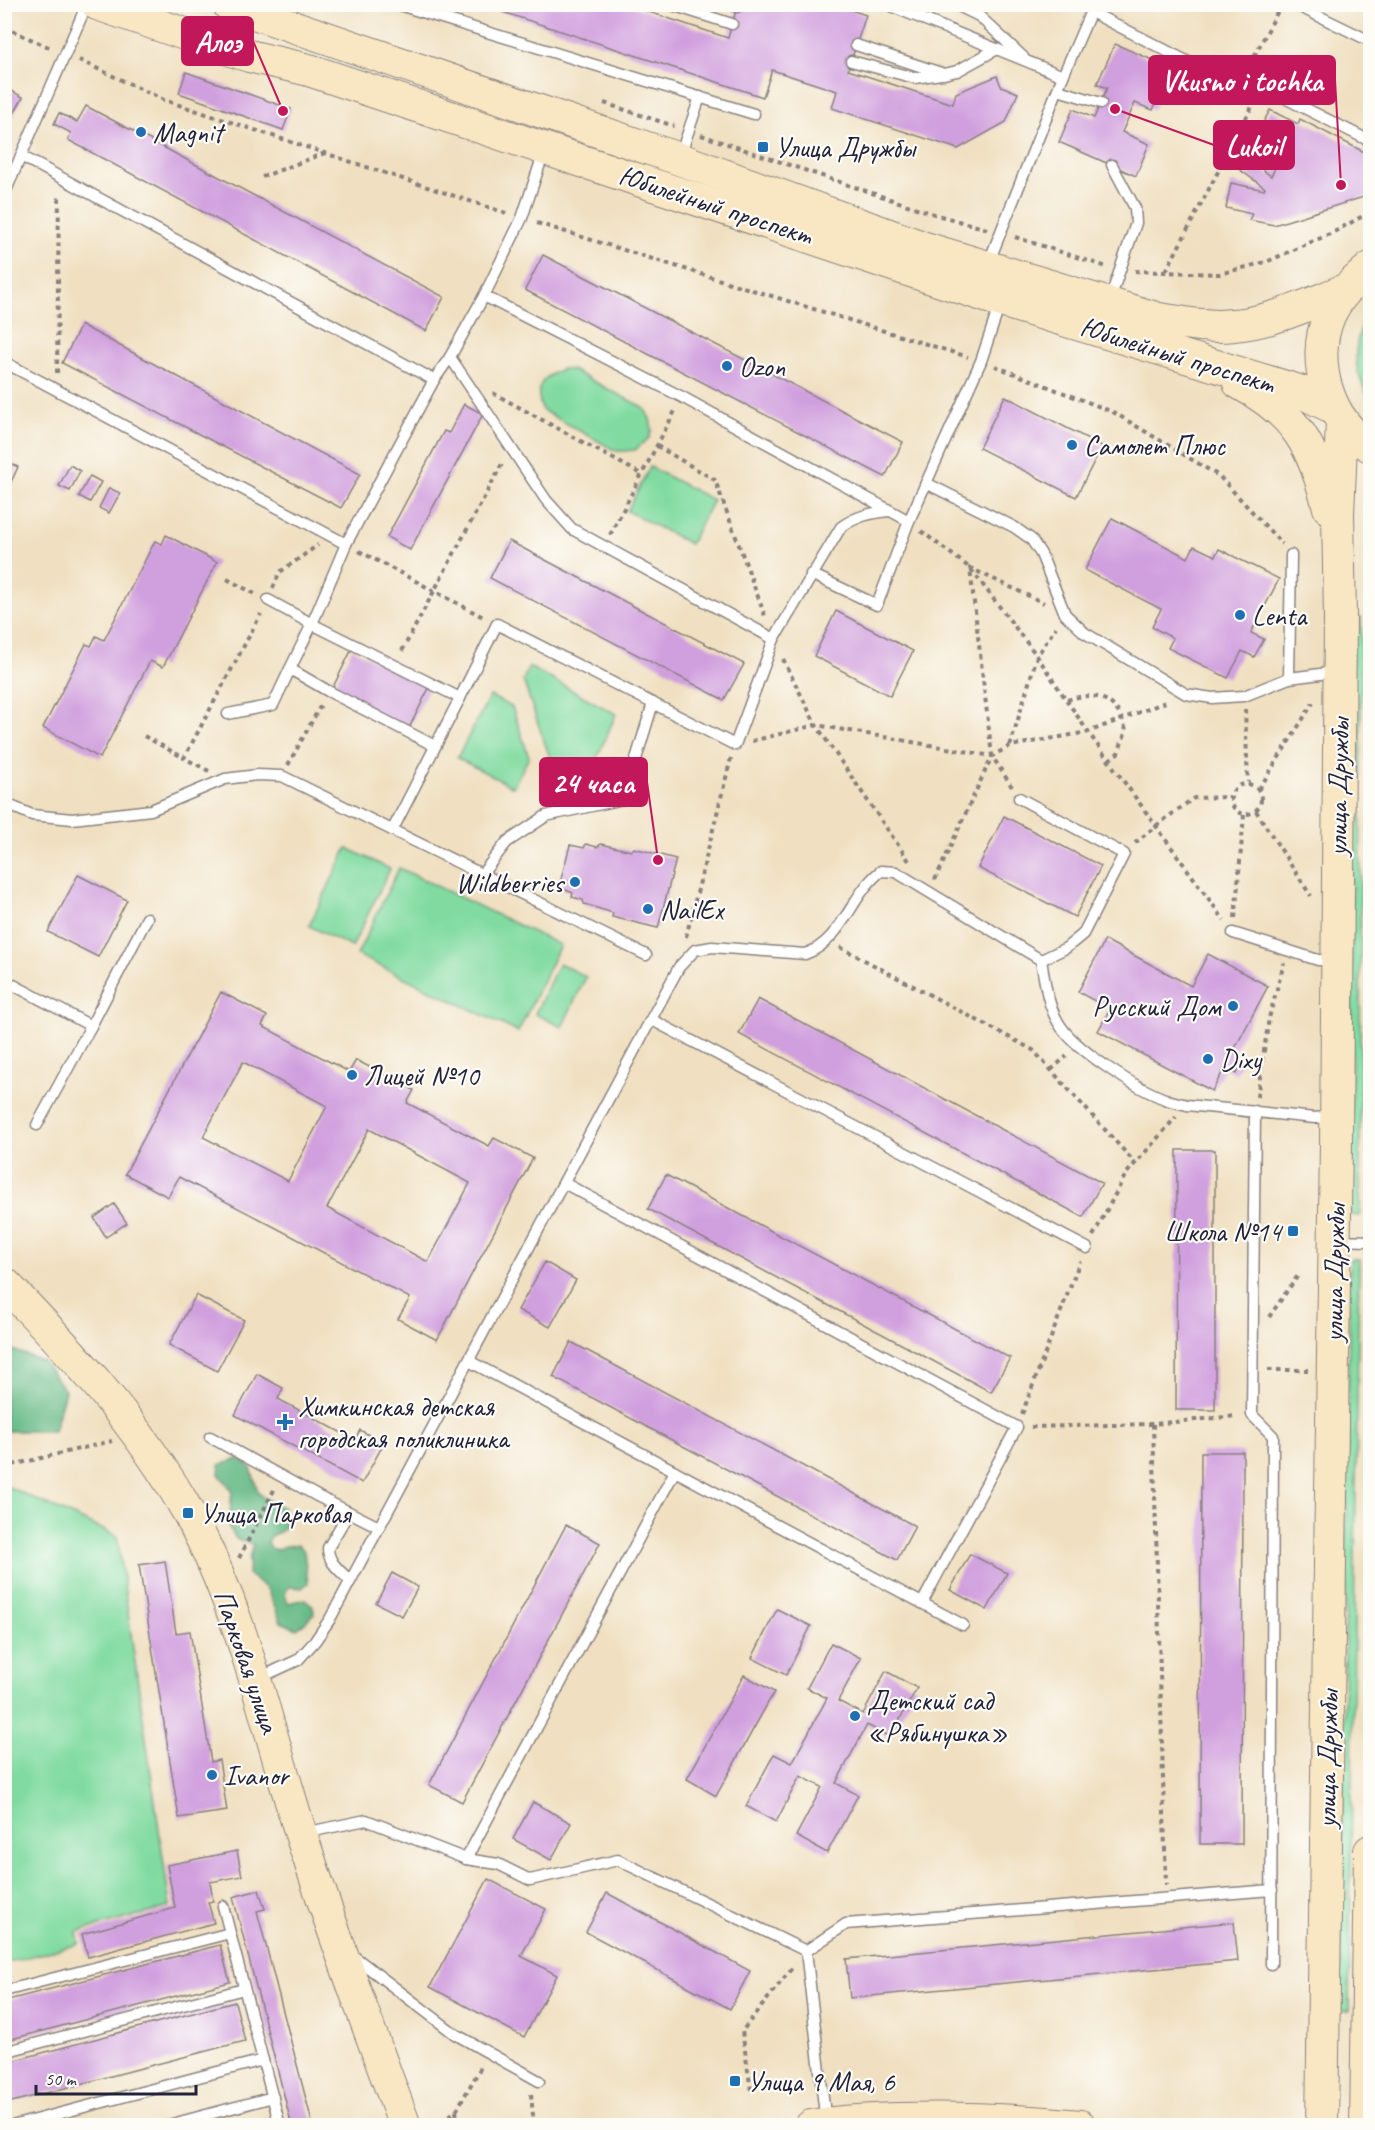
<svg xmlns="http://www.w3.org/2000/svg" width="1375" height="2130" viewBox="0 0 1375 2130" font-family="Caveat,sans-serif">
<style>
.green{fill:#81dba1;stroke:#527e6e;stroke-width:1.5}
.forest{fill:#68bb87;stroke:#456e61;stroke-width:1.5}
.building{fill:#d09fde;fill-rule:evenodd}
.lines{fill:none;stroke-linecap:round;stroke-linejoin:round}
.lane-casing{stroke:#89817e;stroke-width:13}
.secondary-casing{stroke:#89817e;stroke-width:34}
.path{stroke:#89817e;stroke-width:4;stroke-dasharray:4.5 4.5;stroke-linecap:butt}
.lane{stroke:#fff;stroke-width:10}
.secondary{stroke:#f9e7c3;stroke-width:32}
.poi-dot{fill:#1f6fb2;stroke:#fdfcf7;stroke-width:2}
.labels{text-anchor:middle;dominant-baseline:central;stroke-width:4.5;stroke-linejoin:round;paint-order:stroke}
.poi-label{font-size:28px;fill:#22223b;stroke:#fdfcf7;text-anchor:start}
.street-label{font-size:28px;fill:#22223b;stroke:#fdfcf7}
.leader{fill:none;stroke:#c2185b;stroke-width:2}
.callout-dot{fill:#c2185b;stroke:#fdfcf7;stroke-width:2}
.callout{fill:#c2185b;stroke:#c2185b;stroke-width:2}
.callout-label{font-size:30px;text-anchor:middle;font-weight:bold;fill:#fff}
</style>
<rect width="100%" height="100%" fill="#fdfcf7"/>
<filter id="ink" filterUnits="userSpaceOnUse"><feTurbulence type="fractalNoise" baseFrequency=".0167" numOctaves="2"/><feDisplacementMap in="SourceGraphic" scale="12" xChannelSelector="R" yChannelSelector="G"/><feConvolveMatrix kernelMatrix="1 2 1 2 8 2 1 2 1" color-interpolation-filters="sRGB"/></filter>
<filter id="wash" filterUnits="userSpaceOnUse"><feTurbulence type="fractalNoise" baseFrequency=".008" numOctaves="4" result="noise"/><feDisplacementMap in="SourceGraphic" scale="24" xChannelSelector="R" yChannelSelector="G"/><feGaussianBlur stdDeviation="1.35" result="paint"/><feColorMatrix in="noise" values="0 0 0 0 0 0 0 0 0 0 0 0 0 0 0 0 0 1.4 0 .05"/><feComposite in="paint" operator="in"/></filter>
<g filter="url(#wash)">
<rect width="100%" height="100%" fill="#f0e0c1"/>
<g class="green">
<path d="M1370,313V398C1352,372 1351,339 1370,313Z"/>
<path d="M562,369L572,370L644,408L650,419L652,430L649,438L635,450L623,451H616L542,410C534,386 541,378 562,369Z"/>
<path d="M650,467L713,500L690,544L627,511Z"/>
<path d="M1353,617L1361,618L1360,1216L1351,1215Z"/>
<path d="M529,667L616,714L589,777L559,784L523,680Z"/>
<path d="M490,696L512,707L529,757L513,787L457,758Z"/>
<path d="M347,848L390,869L352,947L309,926Z"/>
<path d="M399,868L560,945L518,1032L357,955Z"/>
<path d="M559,963L586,977L562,1027L535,1014Z"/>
<path d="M1350,1259H1359L1349,2011H1340Z"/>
<path d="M4,1485L117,1536L170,1907L77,1932L79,1944L5,1963Z"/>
</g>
<g class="forest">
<path d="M4,1347L43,1361L65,1391L54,1431H5Z"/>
<path d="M240,1458L251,1468L258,1492L265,1499L284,1508L288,1522L280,1532L270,1536L268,1545L274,1550L286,1546L298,1545L304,1551L308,1583L302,1588L289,1587L285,1593L288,1603L305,1599L313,1606L314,1614L297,1629L281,1622L267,1589L248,1574L249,1558L253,1545L236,1539L229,1527L232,1490L219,1474L220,1465Z"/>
</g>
<g id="blocks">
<g class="building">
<path d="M478,4H625L728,38L738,4H833L866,15L848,70L953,104L956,93L997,76L1001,86L1018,93L1006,122L958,149L832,108L837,91L772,70L763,97Z"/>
<path d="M1115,44L1171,68L1153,110L1135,103L1122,132L1149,144L1136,176L1059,142L1073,109L1094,118L1107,88L1097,84Z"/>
<path d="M186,72L291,109L283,130L179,93Z"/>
<path d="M4,87L23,97L4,132Z"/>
<path d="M86,106L444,297L426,331L68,140L71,133L54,124L59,113L77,122Z"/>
<path d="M1270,110L1298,124L1300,119L1370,155V195L1274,225L1249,220L1252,214L1226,208L1231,183L1264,190L1265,188L1236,167L1244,156L1271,176L1278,162L1250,153L1259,129L1290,140L1291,137L1263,123Z"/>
<path d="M543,255L903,442L885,477L525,290Z"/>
<path d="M81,325L360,474L341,508L62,363Z"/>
<path d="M1005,396L1102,446L1076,497L979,448Z"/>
<path d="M464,404L483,414L410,550L387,537L444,431L449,433Z"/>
<path d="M4,460L18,467L11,482L4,478Z"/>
<path d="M70,465L80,471L70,491L59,486Z"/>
<path d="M90,476L101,482L90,502L79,496Z"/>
<path d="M109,488L120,493L109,513L99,508Z"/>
<path d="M1112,518L1188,558L1194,546L1215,556L1219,549L1279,579L1251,633L1264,639L1254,657L1242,651L1228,678L1168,648L1173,638L1152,627L1161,609L1085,570Z"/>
<path d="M166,535L217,562L163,667L150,661L100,758L43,728L86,644L91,646L96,636L104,640L155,541L162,544Z"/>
<path d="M509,541L744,664L724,700L490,578Z"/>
<path d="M836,611L913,651L890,696L814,656Z"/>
<path d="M352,649L429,688L409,728L332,689Z"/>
<path d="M1004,816L1101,866L1075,917L978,868Z"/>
<path d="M586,844L597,847L601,844L631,851L634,848L676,859L658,928L612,917L613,913L584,904L583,900L572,897L573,893L559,887L570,845L584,848Z"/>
<path d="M78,875L127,900L98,957L48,932Z"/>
<path d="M1105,940L1191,986L1208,954L1268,986L1233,1052L1244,1058L1236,1074L1225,1068L1212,1091L1098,1031L1110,1009L1078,992Z"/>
<path d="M221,992L267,1016L262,1026L349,1072L356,1060L414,1090L407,1103L489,1146L494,1138L533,1158L437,1340L398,1319L410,1298L179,1177L168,1197L125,1174ZM243,1062L327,1106L288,1181L203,1137ZM369,1129L470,1183L428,1262L327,1208Z"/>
<path d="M758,999L1102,1183L1083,1217L739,1034Z"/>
<path d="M1177,1150H1215V1410H1176Z"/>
<path d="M666,1175L1010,1358L991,1392L648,1209Z"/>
<path d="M114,1204L127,1223L106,1237L94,1218Z"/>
<path d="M545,1262L576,1280L550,1327L518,1310Z"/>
<path d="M196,1295L244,1320L217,1371L169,1345Z"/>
<path d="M571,1342L915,1526L897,1560L553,1377Z"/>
<path d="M257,1374L283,1388L278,1399L355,1440L360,1430L384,1443L362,1483L235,1415Z"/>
<path d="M1201,1452H1243L1242,1844H1200Z"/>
<path d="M566,1525L600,1543L462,1802L429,1785Z"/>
<path d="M970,1554L1007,1573L987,1610L950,1590Z"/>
<path d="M165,1561L176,1633L190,1631L211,1762L219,1760L227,1811L179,1818L139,1565Z"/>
<path d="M392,1573L418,1587L402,1616L376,1603Z"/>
<path d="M777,1609L811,1626L786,1675L752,1658Z"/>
<path d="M831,1643L861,1658L838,1701L863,1714L886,1671L917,1688L890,1737L867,1725L836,1783L858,1795L827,1853L796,1836L822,1787L800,1776L776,1822L746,1806L774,1754L792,1763L827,1698L807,1688Z"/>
<path d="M744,1675L774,1692L716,1796L687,1779Z"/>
<path d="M533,1802L571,1823L551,1860L513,1839Z"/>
<path d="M237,1851L242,1876L210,1882L213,1901L208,1902L214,1923L88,1957L82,1934L175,1908L167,1865Z"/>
<path d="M488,1879L546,1909L521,1956L557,1975L524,2037L430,1987Z"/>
<path d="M259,1890L265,1909L257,1911L313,2126H292L233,1897Z"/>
<path d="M607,1893L750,1971L730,2009L586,1932Z"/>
<path d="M1234,1922L1238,1961L850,1998L846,1959Z"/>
<path d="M220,1945L230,1982L4,2041V2001Z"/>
<path d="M235,2002L245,2041L4,2104V2063Z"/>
</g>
</g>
</g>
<g filter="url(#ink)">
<use href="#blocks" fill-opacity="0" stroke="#89817e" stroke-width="1.5"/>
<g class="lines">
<defs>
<g id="lane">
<path d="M396,4L754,114"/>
<path d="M669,4L732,24"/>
<path d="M730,4L737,7"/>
<path d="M886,4L1063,76"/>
<path d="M954,4L979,16L1023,57"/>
<path d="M1294,4L1370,41"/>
<path d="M1091,12L1241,89L1257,84L1370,141"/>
<path d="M856,45L944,74L957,71L997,49"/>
<path d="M851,61L915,78L941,74"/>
<path d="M1058,90L1101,103"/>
<path d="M21,156L434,380L450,357L546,500L572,529L774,639L841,527C857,516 870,513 890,511"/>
<path d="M680,156L700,97"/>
<path d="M4,195L87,4"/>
<path d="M988,264L1063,76L1094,4"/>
<path d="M484,296L682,397L909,521"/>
<path d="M1109,302L1136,223L1135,208L1112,165"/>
<path d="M450,357L484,296L522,218L544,152"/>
<path d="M4,362L346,544L434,380"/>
<path d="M926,483L1014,527L1031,539L1041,554L1065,614L1085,633L1186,694L1212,698L1244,696L1289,678L1336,672"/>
<path d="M346,544L312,624L460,698L393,829"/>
<path d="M811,574L877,605L909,521L981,361L1000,304"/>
<path d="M268,600L312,624L290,669L328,691L435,746"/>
<path d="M1289,678L1291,555"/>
<path d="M460,698L497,624L735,745L774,639"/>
<path d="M228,714L273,705L290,669"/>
<path d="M1019,798L1124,854L1083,934L1066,948L1041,960"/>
<path d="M4,803L32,815L72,819L151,810L225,779L257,775L282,776L646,955"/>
<path d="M482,874L507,842L546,816L624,799L653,703"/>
<path d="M1233,933L1318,960H1334"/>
<path d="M4,980L91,1026L147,918"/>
<path d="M652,1020L1087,1248"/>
<path d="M1255,1111L1252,1415L1273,1436L1271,1964"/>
<path d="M37,1125L91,1026"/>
<path d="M564,1183L1017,1427L922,1603"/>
<path d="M1337,1240L1370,1241"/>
<path d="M469,1361L963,1625"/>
<path d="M210,1437L319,1497L379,1527"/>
<path d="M349,1512L328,1548C328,1563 341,1571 350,1581"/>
<path d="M259,1678L298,1660L315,1641L330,1619L679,967L695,950L712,947L805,954C843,941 851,894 881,871L896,872L1041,960C1045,982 1047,1003 1058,1022C1073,1049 1136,1088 1165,1099C1172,1102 1180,1103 1187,1105L1315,1118L1334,1116"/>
<path d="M304,1833L366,1820L466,1859L498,1864L530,1880L618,1860L806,1951L846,1924L1272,1890"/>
<path d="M466,1859L675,1471"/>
<path d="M223,1906L280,2126"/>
<path d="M806,1951L826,2123"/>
<path d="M352,1955L455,2034L539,2081"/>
<path d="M4,1991L230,1933"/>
<path d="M4,2052L244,1989"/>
<path d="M12,2126L263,2060"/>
<path d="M165,2126L273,2097"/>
</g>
<g id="secondary">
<path d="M97,4L249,56L309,70L1001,301L1299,391L1334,408"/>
<path d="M228,4L679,159L925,248L1159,319C1184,323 1209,328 1234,325C1272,322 1309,304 1345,290"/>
<path d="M1370,268C1354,282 1338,295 1329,316C1310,361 1328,422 1370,446"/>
<path d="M1239,383C1297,414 1313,446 1329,508"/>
<path d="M4,1283C74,1354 139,1425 188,1512C243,1612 267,1727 301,1834C333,1933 369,2029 405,2126"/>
<path d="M811,2126C840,2121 870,2120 899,2119C960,2117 1020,2120 1080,2126"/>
<path d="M1322,2126L1336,1143L1340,617L1338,514L1342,421"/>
<path d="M1366,2126L1370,1851"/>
</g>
</defs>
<use href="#lane" class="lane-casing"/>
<use href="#secondary" class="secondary-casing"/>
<g class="path">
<path d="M4,27L53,49"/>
<path d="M79,60L164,100L509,214"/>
<path d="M1246,72L1280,7"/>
<path d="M604,103L674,126"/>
<path d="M701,135L937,215L987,229"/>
<path d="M262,177L325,153"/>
<path d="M537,223L968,357"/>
<path d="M1015,237L1107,267"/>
<path d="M1135,271L1219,274L1266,262L1332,233L1370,212"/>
<path d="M1166,271L1254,103L1253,99"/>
<path d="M995,366L1113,412L1219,476L1282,544"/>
<path d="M57,373L59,195"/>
<path d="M493,393L641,474"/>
<path d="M657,446L715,480L765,616"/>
<path d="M921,531L970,568L1037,656L1088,732L1224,920"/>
<path d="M610,535L676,409"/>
<path d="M359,551L485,618"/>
<path d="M227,579L257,595"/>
<path d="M273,588L280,572L318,545"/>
<path d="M402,651L503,462"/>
<path d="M783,659L816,725L909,861"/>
<path d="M1067,700C1097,690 1118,699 1126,731L1118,753L1109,760"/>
<path d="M1245,709L1248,782"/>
<path d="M144,736L184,758"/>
<path d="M752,741L816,725L992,756L1010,746L1088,732L1168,701"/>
<path d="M1010,746L1037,656L1056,627"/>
<path d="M288,765L322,703"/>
<path d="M209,771L184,758L261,614"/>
<circle cx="1246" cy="799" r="15"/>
<path d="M1012,787L992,756L970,568L1044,603"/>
<path d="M1259,789L1313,703"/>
<path d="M1256,811L1311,896"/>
<path d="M1135,843L1157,825L1194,798L1230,797"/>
<path d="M935,880L992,756"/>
<path d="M1235,918L1244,815"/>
<path d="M686,937L731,758"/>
<path d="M840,947L1033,1050L1135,1163"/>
<path d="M1051,1070L1067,1056"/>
<path d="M1257,1097L1269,1018L1284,963"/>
<path d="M1093,1236L1126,1174L1176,1117"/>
<path d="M1269,1317L1299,1274"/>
<path d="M1268,1370H1308"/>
<path d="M1022,1414L1080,1261"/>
<path d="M1153,1424L1166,1885"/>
<path d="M1031,1427L1153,1424L1236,1416"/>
<path d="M4,1467L112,1441"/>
<path d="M239,1558L274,1490"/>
<path d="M751,2090L742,2031L792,1968"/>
<path d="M531,2094L534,2126"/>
<path d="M456,2111L458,2126"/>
<path d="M434,2126L456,2111L481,2067"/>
</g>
<use href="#lane" class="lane"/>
<use href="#secondary" class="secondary"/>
</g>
</g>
<g class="poi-dot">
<circle cx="141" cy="132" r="6"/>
<rect x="757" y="141" width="12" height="12" rx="3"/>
<circle cx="727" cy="366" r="6"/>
<circle cx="1072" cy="445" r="6"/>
<circle cx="1240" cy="615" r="6"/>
<circle cx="575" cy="882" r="6"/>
<circle cx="648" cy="909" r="6"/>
<circle cx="1233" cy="1006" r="6"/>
<circle cx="1208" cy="1059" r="6"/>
<circle cx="352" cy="1075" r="6"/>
<rect x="1287" y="1225" width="12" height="12" rx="3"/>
<path d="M282 1413h6v6h6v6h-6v6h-6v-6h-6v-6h6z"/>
<rect x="182" y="1507" width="12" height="12" rx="3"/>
<circle cx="855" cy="1716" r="6"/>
<circle cx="212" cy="1775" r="6"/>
<rect x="729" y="2075" width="12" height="12" rx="3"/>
</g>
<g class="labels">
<g class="poi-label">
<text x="153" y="132">Magnit</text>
<text x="775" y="147">Улица Дружбы</text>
<text x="739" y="366">Ozon</text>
<text x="1084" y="445">Самолет Плюс</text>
<text x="1252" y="615">Lenta</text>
<text x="563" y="882" text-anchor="end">Wildberries</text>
<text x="660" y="909">NailEx</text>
<text x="1221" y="1006" text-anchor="end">Русский Дом</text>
<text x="1220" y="1059">Dixy</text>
<text x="364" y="1075">Лицей №10</text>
<text x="1281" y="1231" text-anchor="end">Школа №14</text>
<text x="298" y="1406">Химкинская детская<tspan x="298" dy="32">городская поликлиника</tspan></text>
<text x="200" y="1513">Улица Парковая</text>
<text x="867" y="1700">Детский сад<tspan x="867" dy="32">«Рябинушка»</tspan></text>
<text x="224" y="1775">Ivanor</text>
<text x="747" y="2081">Улица 9 Мая, 6</text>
</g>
<g class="street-label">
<text transform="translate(716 205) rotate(18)">Юбилейный проспект</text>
<text transform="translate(1178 355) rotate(17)">Юбилейный проспект</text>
<text transform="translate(1338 787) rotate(-89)">улица Дружбы</text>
<text transform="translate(1334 1273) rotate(-89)">улица Дружбы</text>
<text transform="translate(247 1661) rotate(71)">Парковая улица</text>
<text transform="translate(1327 1759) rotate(-89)">улица Дружбы</text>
</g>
</g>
<path class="leader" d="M283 111L253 41M1341 185L1335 80M1115 109L1214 145M658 860L647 782"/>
<g class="callout-dot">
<circle cx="283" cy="111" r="6"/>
<circle cx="1341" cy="185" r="6"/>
<circle cx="1115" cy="109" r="6"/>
<circle cx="658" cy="860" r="6"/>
</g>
<g class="callout">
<rect x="182" y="17" width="71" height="48" rx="6"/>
<rect x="1149" y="56" width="186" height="48" rx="6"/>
<rect x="1214" y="121" width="80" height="48" rx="6"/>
<rect x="540" y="758" width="107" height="48" rx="6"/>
</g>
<g class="callout-label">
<text x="218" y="52">Алоэ</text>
<text x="1242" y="91">Vkusno i tochka</text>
<text x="1254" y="156">Lukoil</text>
<text x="593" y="793">24 часа</text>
</g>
<rect width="1375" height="2130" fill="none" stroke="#fdfcf7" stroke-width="24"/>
<path d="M36 2085v9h160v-9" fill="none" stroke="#22223b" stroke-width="3"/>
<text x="45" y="2085" font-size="18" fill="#22223b" stroke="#fdfcf7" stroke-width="4.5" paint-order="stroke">50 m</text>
</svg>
